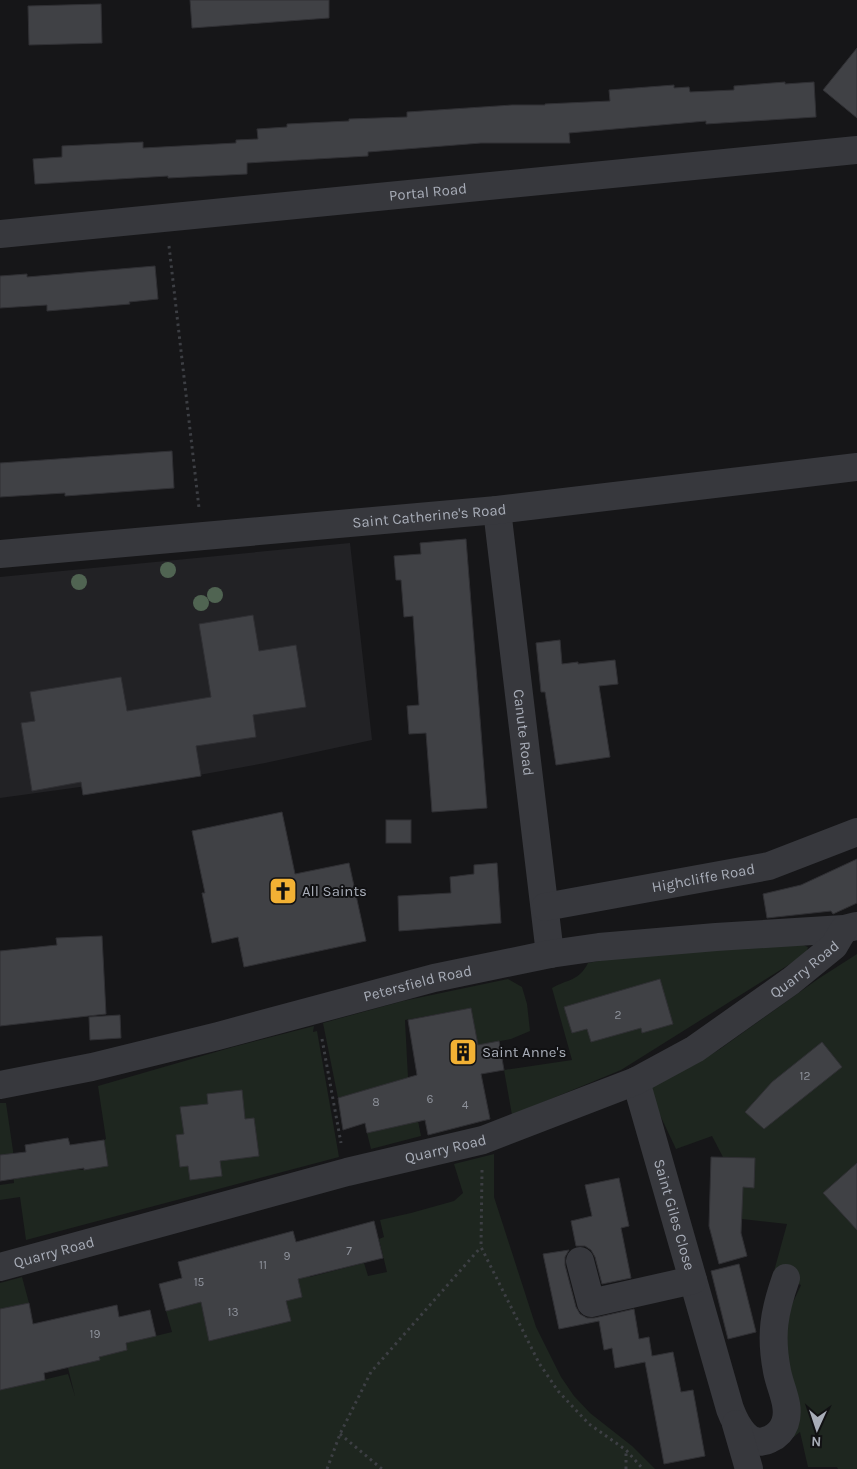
<svg xmlns="http://www.w3.org/2000/svg" width="857" height="1469" viewBox="0 0 857 1469" font-family="Karla,sans-serif">
<style>
.built{fill:#222225}
.green{fill:#1e261f}
.building{fill:#404145;stroke:#303034}
.lines{fill:none;stroke-linecap:round;stroke-linejoin:round}
.path{stroke:#3d3f44;stroke-width:3;stroke-dasharray:2.5 4;stroke-linecap:butt}
.minor{stroke:#37383d;stroke-width:28}
.tree{fill:#506452}
.labels{text-anchor:middle;dominant-baseline:central;stroke-width:4;stroke-linejoin:round;paint-order:stroke}
.number-label{font-size:12px;fill:#8e929b}
.street-label{font-size:15px;fill:#a8adb8;stroke:#111113}
.poi-label{font-size:15px;fill:#a8adb8;stroke:#111113;text-anchor:start}
</style>
<rect width="100%" height="100%" fill="#161618"/>
<path class="built" d="M350,543L372,740L265,763L110,791L109,783L0,798V577Z"/>
<g class="green">
<path d="M803,945L808,947L806,954L621,1070L512,1115L504,1070L572,1060L552,988C568,979 579,981 588,963L634,954Z"/>
<path d="M857,954V1469H838L837,1467H808L800,1432L791,1439L783,1346L788,1313L801,1285L773,1275L787,1224L716,1216L743,1187L754,1158L723,1157L712,1136L676,1149L651,1096L653,1080L694,1065L720,1049L818,979Z"/>
<path d="M508,979L522,987L527,1004L530,1031L511,1039L478,1045L471,1008L405,1020L408,1078L338,1098L323,1023L403,1001Z"/>
<path d="M314,1026L313,1032L317,1031L339,1157L26,1240L20,1197L0,1200V1185L14,1183L11,1154L0,1155V1103H6L17,1178L73,1169L84,1170L108,1166L104,1140L106,1139L98,1086L233,1047Z"/>
<path d="M418,1121L421,1136L371,1149L367,1133Z"/>
<path d="M494,1154V1197L536,1327L561,1377L574,1396L590,1413L632,1446L655,1469H0V1385L1,1390L68,1374L75,1396L68,1368L100,1360L99,1357L127,1350V1343L172,1332L166,1311L201,1302L209,1341L247,1332L286,1301L302,1297L297,1277L309,1274L310,1277L364,1263L368,1276L387,1272L379,1239L384,1237L380,1220L411,1213L454,1201L463,1193L454,1164Z"/>
<path d="M22,1277L29,1303L0,1309V1283Z"/>
</g>
<g class="building">
<path d="M190,0H329V18L192,28Z"/>
<path d="M101,4L102,43L29,45L28,6Z"/>
<path d="M857,48V118L823,90Z"/>
<path d="M785,82V84L814,82L816,117L706,124V121L569,133L570,143H481L368,152V156L247,163V174L168,178V176L35,184L33,159L62,157V146L143,142V148L236,143V140L258,139L257,129L287,127V124L349,121V119L407,117V112L512,105H545V104L610,101L609,90L674,85V88L689,87L690,92L734,90V86Z"/>
<path d="M155,266L158,299L129,302L130,304L47,311V305L0,308V276L27,274V277Z"/>
<path d="M172,451L174,488L65,496V493L0,497V463Z"/>
<path d="M466,539L487,808L432,812L426,733L409,734L407,706L419,705L413,616L404,617L401,580H396L394,556L421,554L420,543Z"/>
<path d="M253,615L259,651L296,645L306,707L253,715L256,737L196,746L201,776L83,795L81,782L32,791L21,723L35,721L30,692L121,677L127,711L211,697L199,624Z"/>
<path d="M560,640L562,664L578,662V664L615,660L618,684L599,686L610,757L556,765L545,692H541L536,643Z"/>
<path d="M282,812L295,874L349,863L366,941L244,967L238,937L212,943L202,893H205L192,831Z"/>
<rect x="386" y="820" width="25" height="23"/>
<path d="M857,859V903L833,914L831,911L767,918L763,894L801,885Z"/>
<path d="M497,863L501,923L399,931L398,896L451,893L450,877L474,874V865Z"/>
<path d="M102,936L106,1014L0,1026V951L57,945L56,938Z"/>
<path d="M660,979L673,1024L642,1033L641,1028L591,1042L587,1029L572,1033L564,1007Z"/>
<path d="M471,1008L478,1045L499,1041L504,1070L481,1074L490,1119L428,1135L425,1120L367,1133L365,1123L343,1130L338,1098L417,1075L408,1020Z"/>
<path d="M120,1015L121,1038L90,1040L89,1017Z"/>
<path d="M822,1042L842,1067L764,1129L745,1112L772,1082Z"/>
<path d="M242,1090L245,1119L254,1118L259,1156L220,1161L222,1176L190,1180L188,1166L180,1167L176,1135L184,1134L180,1107L208,1104L207,1094Z"/>
<path d="M68,1138L70,1145L104,1140L108,1166L84,1170V1168L0,1181V1155L26,1152L25,1145Z"/>
<path d="M711,1157L755,1158L754,1188L743,1187L741,1233L747,1256L719,1264L709,1226Z"/>
<path d="M857,1163V1230L823,1193Z"/>
<path d="M619,1178L629,1226L621,1228L631,1278L602,1284L595,1257L591,1250L585,1246H576L571,1221L592,1216L585,1185Z"/>
<path d="M374,1221L383,1258L298,1279L302,1297L286,1301L291,1321L209,1341L201,1302L166,1311L159,1284L182,1278L178,1262L293,1231L296,1242Z"/>
<path d="M569,1250L565,1257V1265L576,1307L580,1314L587,1318H594L634,1309L639,1339L649,1337L652,1356L673,1352L681,1392L693,1390L705,1456L664,1464L645,1362L615,1368L612,1348L604,1350L599,1321L559,1329L543,1254Z"/>
<path d="M739,1264L756,1332L728,1339L711,1271Z"/>
<path d="M29,1303L33,1324L117,1305L119,1317L150,1310L156,1336L126,1343L127,1350L99,1357L100,1360L44,1373L45,1380L0,1390V1309Z"/>
</g>
<g class="lines">
<g class="path">
<path d="M169,246L199,508"/>
<path d="M322,1039L341,1143"/>
<path d="M482,1170L481,1247L539,1363L558,1391L589,1424L626,1450L643,1469"/>
<path d="M340,1434L382,1469"/>
<path d="M327,1469L340,1434L371,1372L481,1247"/>
<path d="M626,1469V1450"/>
</g>
<g class="minor">
<path id="s1" d="M0,234L857,150"/>
<path id="s2" d="M497,510L550,954"/>
<path id="s3" d="M0,554L497,510L857,467"/>
<path id="s4" d="M545,907L769,866L857,832"/>
<path id="s5" d="M636,1081L730,1409C736,1425 749,1450 770,1439C777,1436 782,1431 785,1423C791,1406 780,1388 777,1371C770,1335 774,1312 786,1278"/>
<path id="s6" d="M0,1085L92,1067L218,1036L434,978L550,954L599,947L716,937L844,929L856,926"/>
<path d="M580,1261L591,1303L693,1280"/>
<path id="s7" d="M0,1267L347,1172L483,1140L636,1081L695,1049L791,981L834,946L844,929"/>
<path d="M736,1424L749,1469"/>
</g>
</g>
<g class="tree">
<circle cx="168" cy="570" r="8"/>
<circle cx="79" cy="582" r="8"/>
<circle cx="215" cy="595" r="8"/>
<circle cx="201" cy="603" r="8"/>
</g>
<defs>
<symbol id="church-square" viewBox="-11 -11 22 22"><rect x="-9" y="-9" width="18" height="18" rx="4" fill="#f2b134" stroke="#111113"/><path d="M-1.2-6h2.4v3.5h3.3v2.4h-3.3V6h-2.4V-.1h-3.3v-2.4h3.3Z" fill="#111"/></symbol>
<symbol id="building-square" viewBox="-11 -11 22 22"><rect x="-9" y="-9" width="18" height="18" rx="4" fill="#f2b134" stroke="#111113"/><path d="M-4-6H4V6H1V3H-1V6H-4ZM-2.5-4.3h1.7v1.8h-1.7ZM.8-4.3h1.7v1.8H.8ZM-2.5-1h1.7V.8h-1.7ZM.8-1h1.7V.8H.8Z" fill="#111"/></symbol>
</defs>
<g fill-rule="evenodd">
<use href="#church-square" x="267" y="875" width="32" height="32"/>
<use href="#building-square" x="447" y="1036" width="32" height="32"/>
</g>
<g class="labels">
<g class="number-label">
<text x="618" y="1015">2</text>
<text x="805" y="1076">12</text>
<text x="430" y="1099">6</text>
<text x="376" y="1102">8</text>
<text x="465" y="1105">4</text>
<text x="349" y="1251">7</text>
<text x="287" y="1256">9</text>
<text x="263" y="1265">11</text>
<text x="199" y="1282">15</text>
<text x="233" y="1312">13</text>
<text x="95" y="1334">19</text>
</g>
<g class="street-label">
<text stroke="none"><textPath href="#s1" startOffset="430">Portal Road</textPath></text>
<text stroke="none"><textPath href="#s3" startOffset="431">Saint Catherine's Road</textPath></text>
<text stroke="none"><textPath href="#s2" startOffset="224">Canute Road</textPath></text>
<text stroke="none"><textPath href="#s4" startOffset="161">Highcliffe Road</textPath></text>
<text stroke="none"><textPath href="#s7" startOffset="866">Quarry Road</textPath></text>
<text stroke="none"><textPath href="#s6" startOffset="430">Petersfield Road</textPath></text>
<text stroke="none"><textPath href="#s7" startOffset="461">Quarry Road</textPath></text>
<text stroke="none"><textPath href="#s5" startOffset="139">Saint Giles Close</textPath></text>
<text stroke="none"><textPath href="#s7" startOffset="56">Quarry Road</textPath></text>
</g>
<g class="poi-label">
<text x="302" y="891">All Saints</text>
<text x="482" y="1052">Saint Anne's</text>
</g>
</g>
<g transform="translate(817 1429) rotate(183)" stroke="#111113" stroke-width="4" paint-order="stroke">
<path d="M0-4L9 19L0 12L-9 19Z" fill="#a8adb8"/>
<text y="-8" font-size="14" font-weight="bold" text-anchor="middle" fill="#a8adb8">N</text>
</g>
</svg>
